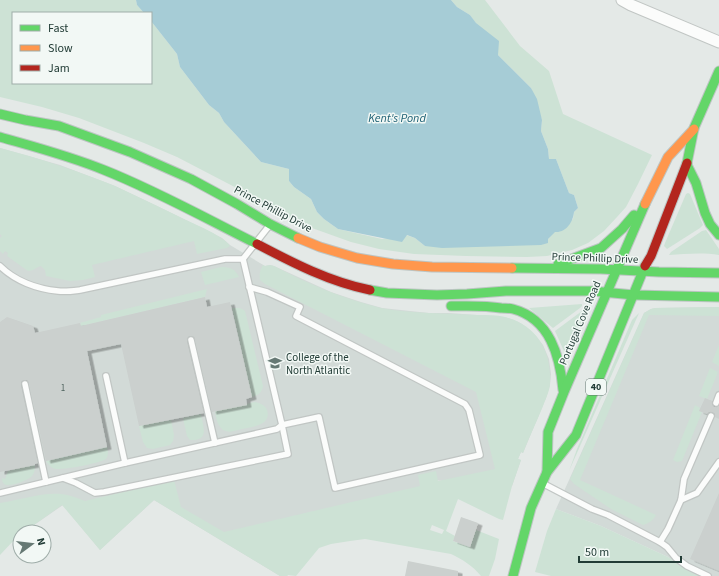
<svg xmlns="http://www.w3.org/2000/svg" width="719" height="576" viewBox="0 0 719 576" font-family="'Source Sans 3',sans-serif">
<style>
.built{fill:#d2dad7}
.green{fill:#cde2d5;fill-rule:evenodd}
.water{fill:#a6ccd6}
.building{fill:#cbd0ce;filter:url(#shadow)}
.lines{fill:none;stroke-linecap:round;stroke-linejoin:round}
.lane-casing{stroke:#c1c6c4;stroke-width:8}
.street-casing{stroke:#c1c6c4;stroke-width:13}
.fast-casing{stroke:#bdc5c3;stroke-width:11}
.slow-casing{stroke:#bdc5c3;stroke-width:11}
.jam-casing{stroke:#bdc5c3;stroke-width:11}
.lane{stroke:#fbfcfb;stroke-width:5.5}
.street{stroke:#fbfcfb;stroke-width:11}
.fast{stroke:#63d668;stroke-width:9}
.slow{stroke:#ff974d;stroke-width:9}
.jam{stroke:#b3261e;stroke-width:9}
.labels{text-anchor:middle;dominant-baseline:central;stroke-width:3;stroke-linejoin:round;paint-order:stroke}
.number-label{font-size:9px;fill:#4d625d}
.shield{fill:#f2f8f5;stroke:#60746f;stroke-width:1}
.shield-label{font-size:10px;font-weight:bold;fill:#223c36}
.street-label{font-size:11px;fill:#223c36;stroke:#f2f8f5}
.poi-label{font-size:11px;fill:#223c36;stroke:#f2f8f5;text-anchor:start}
.water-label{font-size:12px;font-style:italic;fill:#1f6175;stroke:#f2f8f5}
</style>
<defs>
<filter id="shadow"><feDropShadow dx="4.5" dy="2.5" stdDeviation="0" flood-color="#0004"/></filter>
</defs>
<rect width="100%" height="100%" fill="#e4e9e7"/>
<g class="built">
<path d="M0,148L60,165L115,186L155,205L202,228L222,238L230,245L265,266L270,265L274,266L331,292L361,302L382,308L429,313H449L504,317L514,320L522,324L535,335L543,345L549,359L551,374L550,385L546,398L523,453L521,452L518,459L521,460L512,486L430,480L416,517L311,542L287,576H280L154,500L100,550L63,505L24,532H20V535L0,545Z"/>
<path d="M719,307V576H699L682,567L668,557L601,526L556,509L644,313L651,309L655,308Z"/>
</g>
<g class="green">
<path d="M0,0H136L137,5L144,13H13V83H151V21L177,54L180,67L209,105L219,113L224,122L261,162L289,169V181L294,187L311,199L317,212L324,219L338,229L382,239L406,235L415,238L425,246L548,239L555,231L573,219L574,212L578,208L574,195L569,193L556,159H549L548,149L541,131L542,120L531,88L498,55L470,15L457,7L451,0H485L520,46L549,71L563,114L652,155L638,184L626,207L617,217L604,231L588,243L572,250L547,256L527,257L466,256L414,254L379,249L351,242L312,228L282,214L250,195L177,157L144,143L79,118L42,107L0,97Z"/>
<path d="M0,148C39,158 78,171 115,186C139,197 163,209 186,220C197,225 225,237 230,246L227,248L197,254L194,241L92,265L95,277L83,280L70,281L46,276L45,270L41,266C36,267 34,271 28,271L7,256L8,253L5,251L3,254L0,251V238L2,236L0,234Z"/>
<path d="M688,193L690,194L703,225L700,228L667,249L664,246L665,243L686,194Z"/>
<path d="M706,230L719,249V255C702,252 685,254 669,255L671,252L702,231Z"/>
<path d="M263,265L265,266L270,265L274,266C308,284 344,299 381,308C396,311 413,312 429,313C445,314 461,314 478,315C487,315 496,315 505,317C536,325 552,351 550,383C550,390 546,398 543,406C537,421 529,437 523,453L521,452L518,459L521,460L512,486L503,520L499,519L458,499L446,531L455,536L453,541L470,547L476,530L499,539L495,559L489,576H481C473,566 462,559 451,554L365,539L350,541L331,544L319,548L296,576L288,575L287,576H280L154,500L100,550L62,505L24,532H20V535L16,538L0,555V503C18,500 44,492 61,494C70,495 77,498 85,501L174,480L181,507L224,532L420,486L418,475L436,471L438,481L495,469L476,392L265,284L260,280C259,274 260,270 263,265ZM432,525L444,530L442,534L430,530Z"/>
<path d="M221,267C230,267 235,269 239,277L205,285L201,272Z"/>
<path d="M207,289L205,297L81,326L80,323L101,317V315Z"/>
<path d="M582,304V306L580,308L553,328L529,308Z"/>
<path d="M719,307V316L649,315L580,480L656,515C653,520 650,523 643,525L611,509L574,484L570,479L644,313L651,309L655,308Z"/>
<path d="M232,308C237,308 241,307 245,311L263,386C262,392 259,395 252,397Z"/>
<path d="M587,310L568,360L555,331L582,311Z"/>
<path d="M639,313L569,471L577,449L632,320Z"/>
<path d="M719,345V366L712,362Z"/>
<path d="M710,368L718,372L707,399L699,396Z"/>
<path d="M255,402C260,403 265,405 267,410C272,425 252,427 242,429C237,430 231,433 226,431C225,431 222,430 221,428C217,424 216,417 215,411Z"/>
<path d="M695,405L700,408L699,411L702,412L682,461L677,462L673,460Z"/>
<path d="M201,414C203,427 210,441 190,440L187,436L183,418Z"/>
<path d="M171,420L174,435L173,441L170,445L153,449L147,448L143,442L139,426Z"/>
<path d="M107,447C108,451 109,455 106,459C101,463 63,470 56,469C51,468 49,465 46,461Z"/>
<path d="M35,465C35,469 35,473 31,477C28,480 8,488 4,484C3,483 2,481 2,478L5,479L8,471Z"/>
<path d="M556,509L601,526L668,557L682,567L699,576H551L535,572L547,531Z"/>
</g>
<path class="water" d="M136,0H451L457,7L470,15L476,23L499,41L498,55L531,88L537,99L542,120L541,131L548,149L549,159H556L569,193L574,195L578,208L574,212C573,222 566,233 555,232L548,239V243L541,245L442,248L425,246L415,238L407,235L402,242L338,229L324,219L317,212L311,199L294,187L289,181V169L261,162L224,122L219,113L209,105L180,67L177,54L151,21V13H144L137,5Z"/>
<g class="building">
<path d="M205,297L207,307L230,302L252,397L246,399L247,405L212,412L195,339L194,337L190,336L188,337L187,341L204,413L139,426L121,344L87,351L107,447L46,461L29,383L27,380H24L21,382V385L38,463L35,464V465L0,472V322L7,317L33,326L35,333L80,323L81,326Z"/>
<path d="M705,398L712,401V404L714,407H717L719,406V419L715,417V414L712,412H709L707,414L699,411Z"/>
<path d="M719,493V571L690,559Z"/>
<path d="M461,517L478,523L470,547L453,541Z"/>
<path d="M408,561L458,571V576H405Z"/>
</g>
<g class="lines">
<defs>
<g id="lane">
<path d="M0,266C15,281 37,289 58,291C65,292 72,291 80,290L225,259H243L269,226"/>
<path d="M191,340L215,443"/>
<path d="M106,376L125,463"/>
<path d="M25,384L46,482"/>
<path d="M716,403L719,395"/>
<path d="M63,478L76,483L95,493L104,492L288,454L282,425L319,417L335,488L480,455L469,410L465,404L296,316L300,307L267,292L249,287"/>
<path d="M544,484L592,509L608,515L660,542L667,547L676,558L687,566L708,576"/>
<path d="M0,493L125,463L277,429L282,425L243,259"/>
<path d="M681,500L697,493L719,462"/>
<path d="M660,542L668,529L681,500L684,479L711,416"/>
</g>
<path id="street" d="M622,0L631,5L719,42"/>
<g id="fast">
<path d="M0,114L25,120L59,126L130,152L191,179L237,204L270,224L298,238"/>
<path d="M0,137C35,147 70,156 104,170C157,191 207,219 257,244"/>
<path d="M687,163L694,128L719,71"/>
<path d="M687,165L696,183L705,213L710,224L719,235"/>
<path d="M558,264L601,248L622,229L634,215"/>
<path d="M512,268L601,269L659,272L719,273"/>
<path d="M370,290L387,293L437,295L467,294L506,291H592L634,295L719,297"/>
<path d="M451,306C467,306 484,305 501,308C505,308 509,308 513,309C550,319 560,356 563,390"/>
<path d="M547,472L548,432L564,392L645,204"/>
<path d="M513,576L531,508L547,472L576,435L645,266"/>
</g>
<g id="slow">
<path d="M645,204L668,157L694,129"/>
<path d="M298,238L320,247L357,258L393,264L432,267L512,268"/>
</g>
<g id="jam">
<path d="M257,244C293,263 330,282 370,290"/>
<path d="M645,266L651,256L687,163"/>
</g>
</defs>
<use href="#lane" class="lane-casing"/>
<use href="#street" class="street-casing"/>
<use href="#fast" class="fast-casing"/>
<use href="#slow" class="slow-casing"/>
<use href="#jam" class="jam-casing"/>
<use href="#lane" class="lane"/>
<use href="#street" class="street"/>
<use href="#fast" class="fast"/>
<use href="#slow" class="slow"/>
<use href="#jam" class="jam"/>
</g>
<defs>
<symbol id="university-bare" viewBox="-9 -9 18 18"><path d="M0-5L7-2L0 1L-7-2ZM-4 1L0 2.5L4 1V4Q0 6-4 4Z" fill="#667974" stroke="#f2f8f5" stroke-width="2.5" paint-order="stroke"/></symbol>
</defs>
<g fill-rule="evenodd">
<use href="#university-bare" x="265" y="353" width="20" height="20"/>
</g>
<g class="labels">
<g class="number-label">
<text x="63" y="388">1</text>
</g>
<rect class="shield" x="586" y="379" width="20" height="16" rx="3"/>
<g class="shield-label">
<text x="596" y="387">40</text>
</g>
<g class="street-label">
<text transform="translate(273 209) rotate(28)">Prince Phillip Drive</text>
<text transform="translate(595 258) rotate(2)">Prince Phillip Drive</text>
<text transform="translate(580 323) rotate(-67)">Portugal Cove Road</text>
</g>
<g class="poi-label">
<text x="286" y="357">College of the<tspan x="286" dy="13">North Atlantic</tspan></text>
</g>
<g class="water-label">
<text x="397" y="118">Kent's Pond</text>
</g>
</g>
<rect x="12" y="12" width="140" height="72" fill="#f2f8f5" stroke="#9fada9"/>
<rect x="20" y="25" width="20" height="6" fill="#63d668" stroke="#9fada9"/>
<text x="48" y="32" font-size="12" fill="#223c36">Fast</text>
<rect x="20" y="45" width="20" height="6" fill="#ff974d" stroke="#9fada9"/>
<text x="48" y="52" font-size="12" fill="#223c36">Slow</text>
<rect x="20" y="65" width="20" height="6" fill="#b3261e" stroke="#9fada9"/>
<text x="48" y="72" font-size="12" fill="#223c36">Jam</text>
<g transform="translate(32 544) rotate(75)"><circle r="19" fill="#f2f8f5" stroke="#9fada9"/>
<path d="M0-3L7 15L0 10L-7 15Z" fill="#667974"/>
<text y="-6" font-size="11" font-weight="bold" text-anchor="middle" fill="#223c36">N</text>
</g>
<path d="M579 556v6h102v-6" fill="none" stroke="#223c36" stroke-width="2"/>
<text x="585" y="556" font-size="12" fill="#223c36" stroke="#f2f8f5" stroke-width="3" paint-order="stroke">50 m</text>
</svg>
